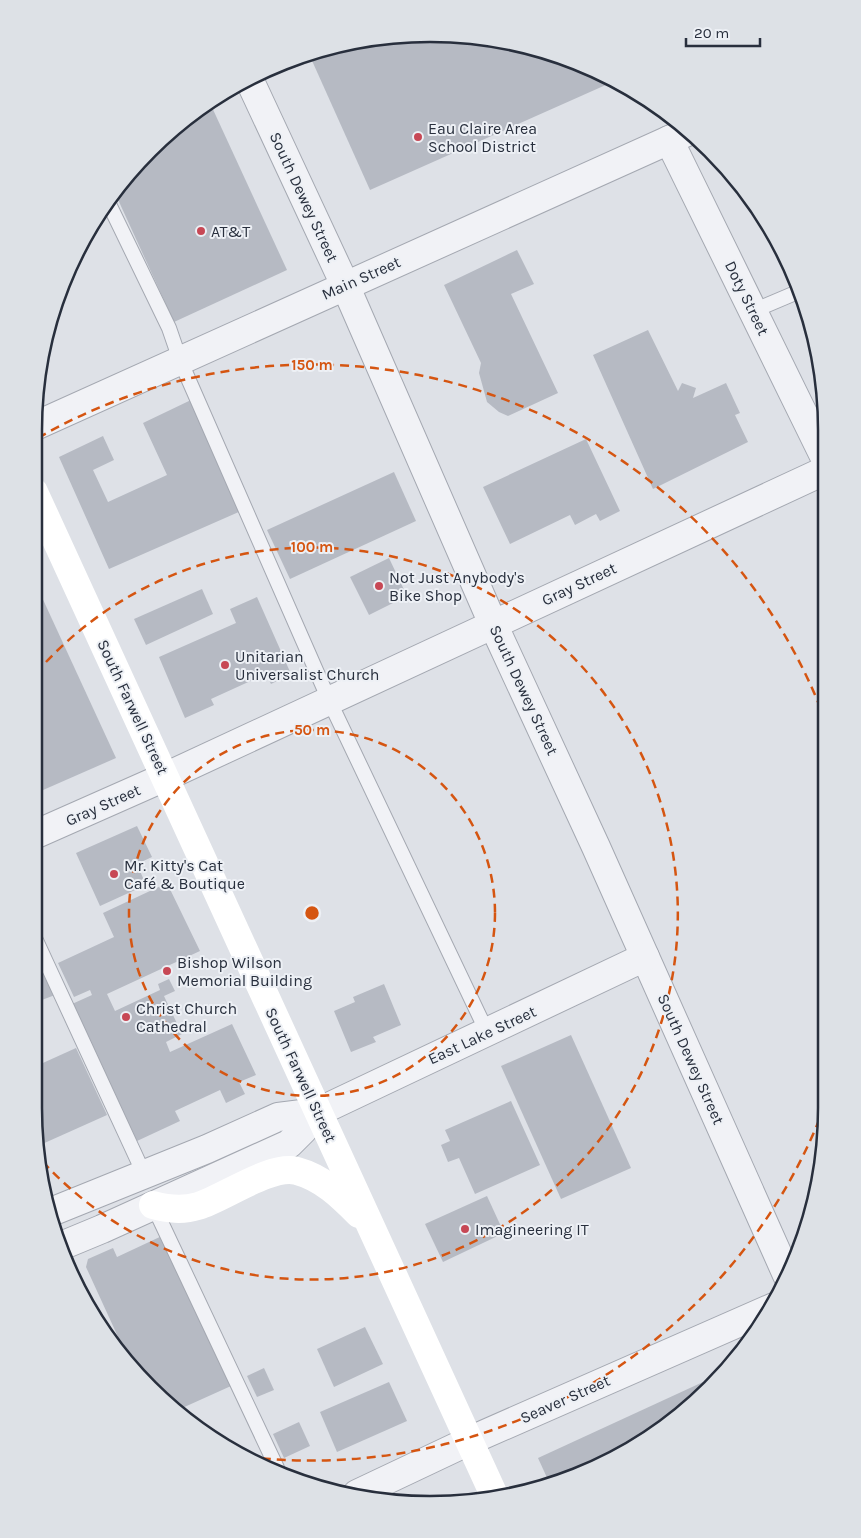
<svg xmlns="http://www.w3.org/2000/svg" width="861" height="1538" viewBox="0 0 861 1538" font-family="Karla,sans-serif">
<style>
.building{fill:#b6bac3}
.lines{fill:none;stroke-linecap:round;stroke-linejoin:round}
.service-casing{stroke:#a4a8b1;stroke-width:16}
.minor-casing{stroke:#a4a8b1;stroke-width:30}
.tertiary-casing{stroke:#a4a8b1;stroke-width:30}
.service{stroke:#f1f2f6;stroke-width:14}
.minor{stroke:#f1f2f6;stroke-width:28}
.tertiary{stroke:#f1f2f6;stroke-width:28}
.secondary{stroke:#fff;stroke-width:28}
.ring{fill:none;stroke:#d55511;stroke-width:2.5;stroke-dasharray:9 6}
.poi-dot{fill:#c74855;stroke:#edf0f5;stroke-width:2}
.labels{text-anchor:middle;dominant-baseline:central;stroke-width:4;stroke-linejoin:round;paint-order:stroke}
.poi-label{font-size:16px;fill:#282f3d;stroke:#edf0f5;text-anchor:start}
.street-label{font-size:16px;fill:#282f3d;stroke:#edf0f5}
.rim{fill:none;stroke:#282f3d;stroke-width:2.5}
.centre{fill:#d55511;stroke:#edf0f5;stroke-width:2.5}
.ring-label{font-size:15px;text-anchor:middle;font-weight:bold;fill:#d55511;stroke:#edf0f5;stroke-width:4;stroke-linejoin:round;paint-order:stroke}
</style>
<rect width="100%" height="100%" fill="#dee1e7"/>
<g class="building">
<path d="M405,35L483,37L558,55L604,76L608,84L370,190L309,54L328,47Z"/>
<path d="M210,103L287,270L174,322L115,193L132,169L189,116Z"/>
<path d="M517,250L534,284L511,294L558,393L508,416L499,412L487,402L479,373L481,363L444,285Z"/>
<path d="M648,330L678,391L682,383L696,388L693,398L726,383L740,413L735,415L748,442L653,489L593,355Z"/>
<path d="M191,400L241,511L109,569L59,457L103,436L114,460L93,470L108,502L167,475L143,423Z"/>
<path d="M586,439L620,511L600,521L596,514L575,525L570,515L510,544L483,487Z"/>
<path d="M394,472L416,521L290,579L267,530Z"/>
<path d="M389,558L407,596L369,615L350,577Z"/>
<path d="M34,580L116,758L34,794Z"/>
<path d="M202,589L213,614L146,645L134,619Z"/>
<path d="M257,597L291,674L271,684L266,674L211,699L214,705L185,718L159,657L236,623L230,609Z"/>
<path d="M137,826L152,857L137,864L146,885L100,906L76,853Z"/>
<path d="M167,883L200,951L107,994L115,1011L160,990L158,984L169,979L175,991L164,996L182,1034L166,1042L170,1052L232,1024L256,1075L239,1082L245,1094L226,1103L220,1090L175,1111L180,1121L137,1141L72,1004L92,995L90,990L74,997L58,963L114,937L103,913Z"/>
<path d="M34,948L55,995L34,1003Z"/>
<path d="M384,984L401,1025L373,1037L376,1042L351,1052L334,1011L355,1002L353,997Z"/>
<path d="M571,1035L631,1168L561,1199L501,1066Z"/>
<path d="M76,1048L107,1115L40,1145L34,1108V1067Z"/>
<path d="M511,1101L540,1165L475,1194L459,1158L448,1162L441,1145L450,1141L445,1130Z"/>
<path d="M487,1196L504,1233L443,1262L425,1224Z"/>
<path d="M164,1235L231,1386L180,1409L130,1363L86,1267L88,1259L113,1248L117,1257Z"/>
<path d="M365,1327L383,1364L334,1387L317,1349Z"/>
<path d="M264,1368L274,1390L257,1397L247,1376Z"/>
<path d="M716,1376L692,1406L582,1474L549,1482L538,1458Z"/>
<path d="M389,1382L407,1421L337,1452L320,1412Z"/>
<path d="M299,1422L310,1446L284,1458L273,1434Z"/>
</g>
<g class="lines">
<defs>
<g id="service">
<path d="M108,202L169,328L180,360L329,700L487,1032"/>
<path d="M753,311L800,291"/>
<path d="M34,936L144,1174"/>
<path d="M153,1205L277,1468"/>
</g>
<g id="minor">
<path d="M249,79L345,285L493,624L596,847L787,1275"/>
<path d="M669,140L824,456"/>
<path d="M34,835L165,777L824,471"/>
<path d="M318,1112L645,957"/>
<path d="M357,1494L469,1441L774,1307"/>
</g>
<g id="tertiary">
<path d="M35,426L687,132"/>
<path d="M51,1212L207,1149L278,1117L318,1112"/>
<path d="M61,1246L102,1229L289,1144L303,1130L318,1112"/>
</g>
</defs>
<use href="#service" class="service-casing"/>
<use href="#minor" class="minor-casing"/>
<use href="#tertiary" class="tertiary-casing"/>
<use href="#service" class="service"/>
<use href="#minor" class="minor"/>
<use href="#tertiary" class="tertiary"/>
<g class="secondary">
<path d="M34,492L494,1495"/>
<path d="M153,1205C168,1209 182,1211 198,1206C224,1198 271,1164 297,1171C323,1178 341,1196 359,1214"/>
</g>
</g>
<g class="ring">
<circle cx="312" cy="913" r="183"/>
<path d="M36 673A366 366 0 1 1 44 1163"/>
<path d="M825 1105A548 548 0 0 1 259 1458M38 438A548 548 0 0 1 824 717"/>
</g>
<g class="poi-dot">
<circle cx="418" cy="137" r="5"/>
<circle cx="201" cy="231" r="5"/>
<circle cx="379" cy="586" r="5"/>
<circle cx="225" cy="665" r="5"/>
<circle cx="114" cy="874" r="5"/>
<circle cx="167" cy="971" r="5"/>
<circle cx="126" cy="1017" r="5"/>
<circle cx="465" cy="1229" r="5"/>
</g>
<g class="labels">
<g class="poi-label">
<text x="428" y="128">Eau Claire Area<tspan x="428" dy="18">School District</tspan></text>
<text x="211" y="231">AT&amp;T</text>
<text x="389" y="577">Not Just Anybody's<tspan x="389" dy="18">Bike Shop</tspan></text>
<text x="235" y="656">Unitarian<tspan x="235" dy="18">Universalist Church</tspan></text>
<text x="124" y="865">Mr. Kitty's Cat<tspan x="124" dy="18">Café &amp; Boutique</tspan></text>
<text x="177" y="962">Bishop Wilson<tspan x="177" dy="18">Memorial Building</tspan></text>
<text x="136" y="1008">Christ Church<tspan x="136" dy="18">Cathedral</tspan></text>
<text x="475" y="1229">Imagineering IT</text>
</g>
<g class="street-label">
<text transform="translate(304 197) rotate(65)">South Dewey Street</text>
<text transform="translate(361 278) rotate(-24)">Main Street</text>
<text transform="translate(747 298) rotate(64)">Doty Street</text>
<text transform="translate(579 584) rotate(-25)">Gray Street</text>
<text transform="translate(524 690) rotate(65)">South Dewey Street</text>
<text transform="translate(133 707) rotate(65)">South Farwell Street</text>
<text transform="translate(103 805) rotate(-24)">Gray Street</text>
<text transform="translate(482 1035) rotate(-25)">East Lake Street</text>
<text transform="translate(691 1059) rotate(66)">South Dewey Street</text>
<text transform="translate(301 1075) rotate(65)">South Farwell Street</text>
<text transform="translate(565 1399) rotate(-24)">Seaver Street</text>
</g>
</g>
<path d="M0 0H861V1538H0ZM430 42H430A388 388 0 0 1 818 430V1108A388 388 0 0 1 430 1496H430A388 388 0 0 1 42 1108V430A388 388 0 0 1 430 42Z" fill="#dde1e6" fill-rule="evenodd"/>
<path class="rim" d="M430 42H430A388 388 0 0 1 818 430V1108A388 388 0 0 1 430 1496H430A388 388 0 0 1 42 1108V430A388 388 0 0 1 430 42Z"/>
<circle cx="312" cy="913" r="8" class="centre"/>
<g class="ring-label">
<text x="312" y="370">150 m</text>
<text x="312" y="552">100 m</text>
<text x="312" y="735">50 m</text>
</g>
<path d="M686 38v8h74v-8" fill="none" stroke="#282f3d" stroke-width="2.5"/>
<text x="694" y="38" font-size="15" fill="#282f3d" stroke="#edf0f5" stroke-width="4" paint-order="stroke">20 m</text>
</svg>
